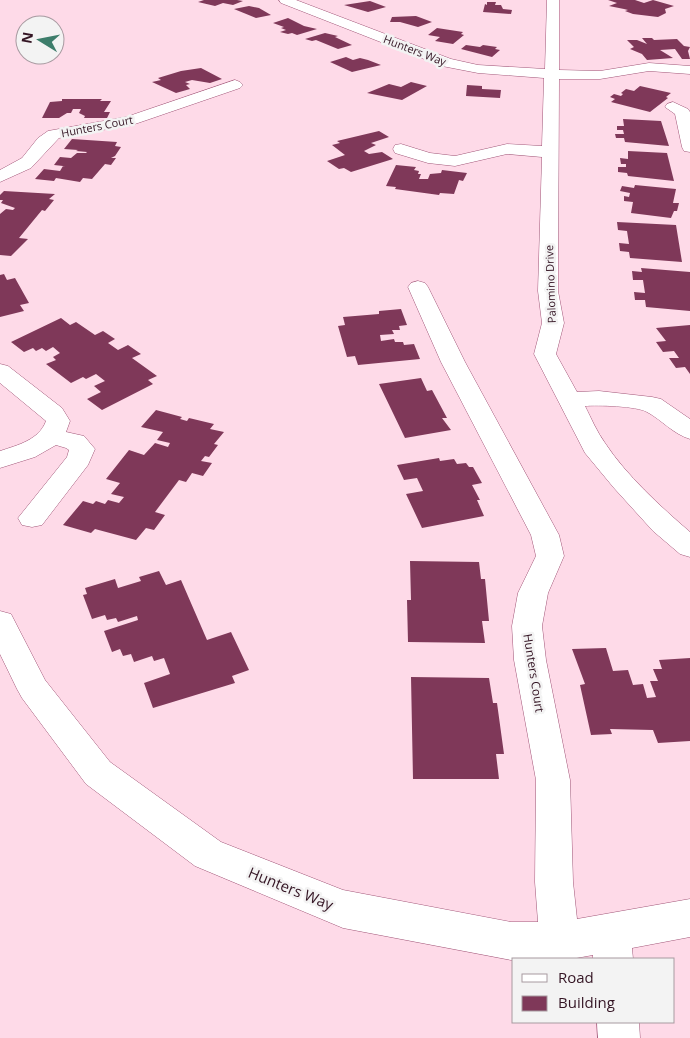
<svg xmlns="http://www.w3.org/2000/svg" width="690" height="1038" viewBox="0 0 690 1038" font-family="'Open Sans',sans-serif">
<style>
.building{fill:#7f3859}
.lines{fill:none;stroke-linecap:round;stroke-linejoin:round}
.minor-casing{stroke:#a15678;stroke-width:1}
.minor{fill:#fff;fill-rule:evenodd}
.labels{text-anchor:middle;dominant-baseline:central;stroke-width:5;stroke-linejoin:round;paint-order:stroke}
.far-street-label{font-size:11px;fill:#341524;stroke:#f3f3f3}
.street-label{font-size:12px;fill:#341524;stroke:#f3f3f3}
.near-street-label{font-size:15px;fill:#341524;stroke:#f3f3f3}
</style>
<rect width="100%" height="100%" fill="#fedae8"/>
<g class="building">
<path d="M204,0H237L243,1L233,5L223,3L215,6L198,2Z"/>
<path d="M608,0H635L644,3L653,0L674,6L665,9L666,13L658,17L633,14L625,11L628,10L624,9L609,6L617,3Z"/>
<path d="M370,1L386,7L368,12L344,5Z"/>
<path d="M487,2H496L495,5H501L503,9L512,10L511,14L483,12L485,4L487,5Z"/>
<path d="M249,6L259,8L271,15L256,18L234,9Z"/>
<path d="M416,16L432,22L418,27L400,22H390L392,17Z"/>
<path d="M288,18L304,26L317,29L297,35L292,33L288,34L280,32L286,30L281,28L284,27L273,23Z"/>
<path d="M437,28L463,32L461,34L464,35L453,44L435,41L440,37L428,35Z"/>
<path d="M325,33L338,36L335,37L352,45L338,49L316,40L312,41L305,39Z"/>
<path d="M642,38H652L654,40L677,39L684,46L690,47L688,51L690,59H682L675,49L660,50L673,58L647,60L642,54L630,49L634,47L627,40H637L647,44Z"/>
<path d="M466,45L480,47L483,45L497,47L495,49L500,50L492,57L461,49Z"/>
<path d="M346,57L353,60L360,58L368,60L381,65L352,72L330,62Z"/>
<path d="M201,68L222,79L210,83L192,80L185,82L190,84L186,85L190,89L176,93L152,82L161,80L158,78L181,71Z"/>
<path d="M411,82L427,86L402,100L367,93L389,84L401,87Z"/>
<path d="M467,85L482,86V89L501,90L500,98L466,96Z"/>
<path d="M640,86L671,93L666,97L668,98L650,112L611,102L615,99L610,97L614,94L621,96L623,94L621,93L626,89L634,91Z"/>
<path d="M62,99H102L100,101H111L104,112H110L107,118H84L85,116L79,113L81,109H73L71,113H67L59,118H42L50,102L62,101Z"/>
<path d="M623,119L661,121L669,146L625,142L624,138H616L615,134H624L623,130H617V126H624Z"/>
<path d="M379,131L389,137L371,143L376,145L364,151L369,154L382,152L393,159L351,172L344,168L339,169L327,161L345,155L332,145L340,143L337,141Z"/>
<path d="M72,139L117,142L115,146L121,147L115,156L111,158H116L111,165L105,164L92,179L83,178L80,182L56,178L54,181L35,179L44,169L60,171L63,166L72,167L54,165L60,157L71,158L77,153H86L87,152L76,151L78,150L64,149Z"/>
<path d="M628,151L667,153L674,181L628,176L627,173L618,172V167H626V164H621L620,158L628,159Z"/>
<path d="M396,165L416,167L414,170L419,171L418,174H421L419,179H428L430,174L441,173L442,170L467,173L463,181L459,180L454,194L440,193L439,195L395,189L396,187L386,186Z"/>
<path d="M635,185L676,189L673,203H679L677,211H674L671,218L631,213L633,202L624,201V196L629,197L630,193L620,191L622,186L634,188Z"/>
<path d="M4,191L55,194L49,199L54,200L45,211L42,210L19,238L28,239L11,256L0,255V214L6,209L13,210L15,208L1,203L3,200H0V195Z"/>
<path d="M617,222L676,225L682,262L630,258L629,252L620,251L619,243L629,244L627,231L618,230Z"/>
<path d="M641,268L690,272V311L646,307L645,300H635L634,292L645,293L643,280H633L632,271L642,272Z"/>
<path d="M4,274L7,280L15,278L29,303L20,305L24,311L0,317V275Z"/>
<path d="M401,309L407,325L399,326L400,330H392L394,334L380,335L381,341L394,339L395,342H403L404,345L414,344L420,359L358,365L355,356L347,357L338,326L345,325L343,317L379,314V311Z"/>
<path d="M61,318L70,325L76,322L95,335L103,331L115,339L108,343L118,350L128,345L141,354L132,358L157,376L148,380L153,384L102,410L87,399L101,392L94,386L105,381L96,374L86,379L83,377L71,383L46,364L56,360L53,357L60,353L53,347L46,351L42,348L36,351L33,348L24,352L11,342Z"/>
<path d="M690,325V374L685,367L676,368L669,358H679L674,351L663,352L656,342L666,341L656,328Z"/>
<path d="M421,378L427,391L432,390L447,418H442L451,430L405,438L379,384Z"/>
<path d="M156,410L182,417L180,419L187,421L189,418L214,424L210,429L224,432L214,444L218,445L209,457L205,456L201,461L212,463L203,476L192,473L186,482L179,480L155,512L165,515L154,530L146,528L136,540L95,529L91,533L63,525L83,501L93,504L96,501L105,504L108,500L119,503L124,497L111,494L120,483L106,479L129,450L144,455L155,443L168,447L170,443L157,440L163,432L141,427Z"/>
<path d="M439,458L440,461L454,459L457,464L466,463L469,467H473L482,483L472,485L480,500H477L484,516L422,528L406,494L423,491L417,478L404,480L397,465Z"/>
<path d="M410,561L479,562L481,579H485L489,621H482L485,643L408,642L407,600H411Z"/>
<path d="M159,571L166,585L181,580L207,640L231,632L249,670L232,676L235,683L153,708L144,683L170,674L164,658L154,661L152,656L134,662L131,654L123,656L120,649L112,652L104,631L138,620L137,616L118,622L116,618L107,620L105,615L92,619L83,595L87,594L85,588L115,579L118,588L141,581L139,577Z"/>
<path d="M606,648L613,671L628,670L633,685L643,684L647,698L656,697L650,681H658L653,669H662L659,660L690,658V741L658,743L653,730L610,729L612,734L591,735L580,685L585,684L572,649Z"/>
<path d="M411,677L489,678L493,703H497L504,754H496L499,779H413Z"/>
</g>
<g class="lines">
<defs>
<g id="minor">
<path d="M279,0H296L451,59L478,65L545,69L547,0H559V70L600,71L649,63L690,66V74L649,71L600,79H559L558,291L564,323L556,354L577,392L599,391L652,397L661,399L690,419V439C673,434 662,420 647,412C637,406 597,405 585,406C591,418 597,432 605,443C626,475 661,507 690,532V557L680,554L653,531L614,488L585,453L534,354L542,323L538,291L542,157L507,154L455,166L428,163L395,153L393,149L395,145L401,144L430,153L455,156L507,144L542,146L544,78L478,73L442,66L281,3Z"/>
<path d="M235,80L240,82L243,85L240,88L135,124L59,138L31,168L0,182V170L22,158L38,138L48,131L126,117Z"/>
<path d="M673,102L688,109L690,112V152L684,151L682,147L675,114L665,107L667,104Z"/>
<path d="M418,281L425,283L428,287L465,362L559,535L564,556L548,593L542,626L546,660L570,780L573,882L577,919L690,899V937L632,948L633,959H593V955L571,959L511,960L343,928L195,866L86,784L22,698L17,689L0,654V611L11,614L45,680L110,762L221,842L343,890L511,922H538L535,882L536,780L514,660L512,626L518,593L536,556L531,535L441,362L408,287L411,283Z"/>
<path d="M0,364L8,366L62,408L70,421L66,432L84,436L95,449L88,465L42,525L32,527L22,525L18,518L67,457L69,450L66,448L56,445L35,457L0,468V451C18,445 39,440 46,421L0,383Z"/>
<path d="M597,1022H639L640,1038H598Z"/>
</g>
</defs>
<use href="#minor" class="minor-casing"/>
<use href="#minor" class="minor"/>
</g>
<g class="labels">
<g class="far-street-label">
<text transform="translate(415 50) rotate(21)">Hunters Way</text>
<text transform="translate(97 126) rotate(-11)">Hunters Court</text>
<text transform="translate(550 284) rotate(-92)">Palomino Drive</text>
</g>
<g class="street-label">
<text transform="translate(534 673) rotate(81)">Hunters Court</text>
</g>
<g class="near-street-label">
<text transform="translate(291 888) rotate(22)">Hunters Way</text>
</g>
</g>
<rect x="512" y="958" width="162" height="65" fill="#f3f3f3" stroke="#a79aa0"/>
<rect x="522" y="974" width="25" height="8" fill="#ffffff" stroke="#a79aa0"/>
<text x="558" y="983" font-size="15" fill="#341524">Road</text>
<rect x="522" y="996" width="25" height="15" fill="#7f3859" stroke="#a79aa0"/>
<text x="558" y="1008" font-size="15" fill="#341524">Building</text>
<g transform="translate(40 40) rotate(280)"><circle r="24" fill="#f3f3f3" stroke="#a79aa0"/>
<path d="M0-4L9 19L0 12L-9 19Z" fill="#3d7d6b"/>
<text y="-8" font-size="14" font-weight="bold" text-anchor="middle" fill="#341524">N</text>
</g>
</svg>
